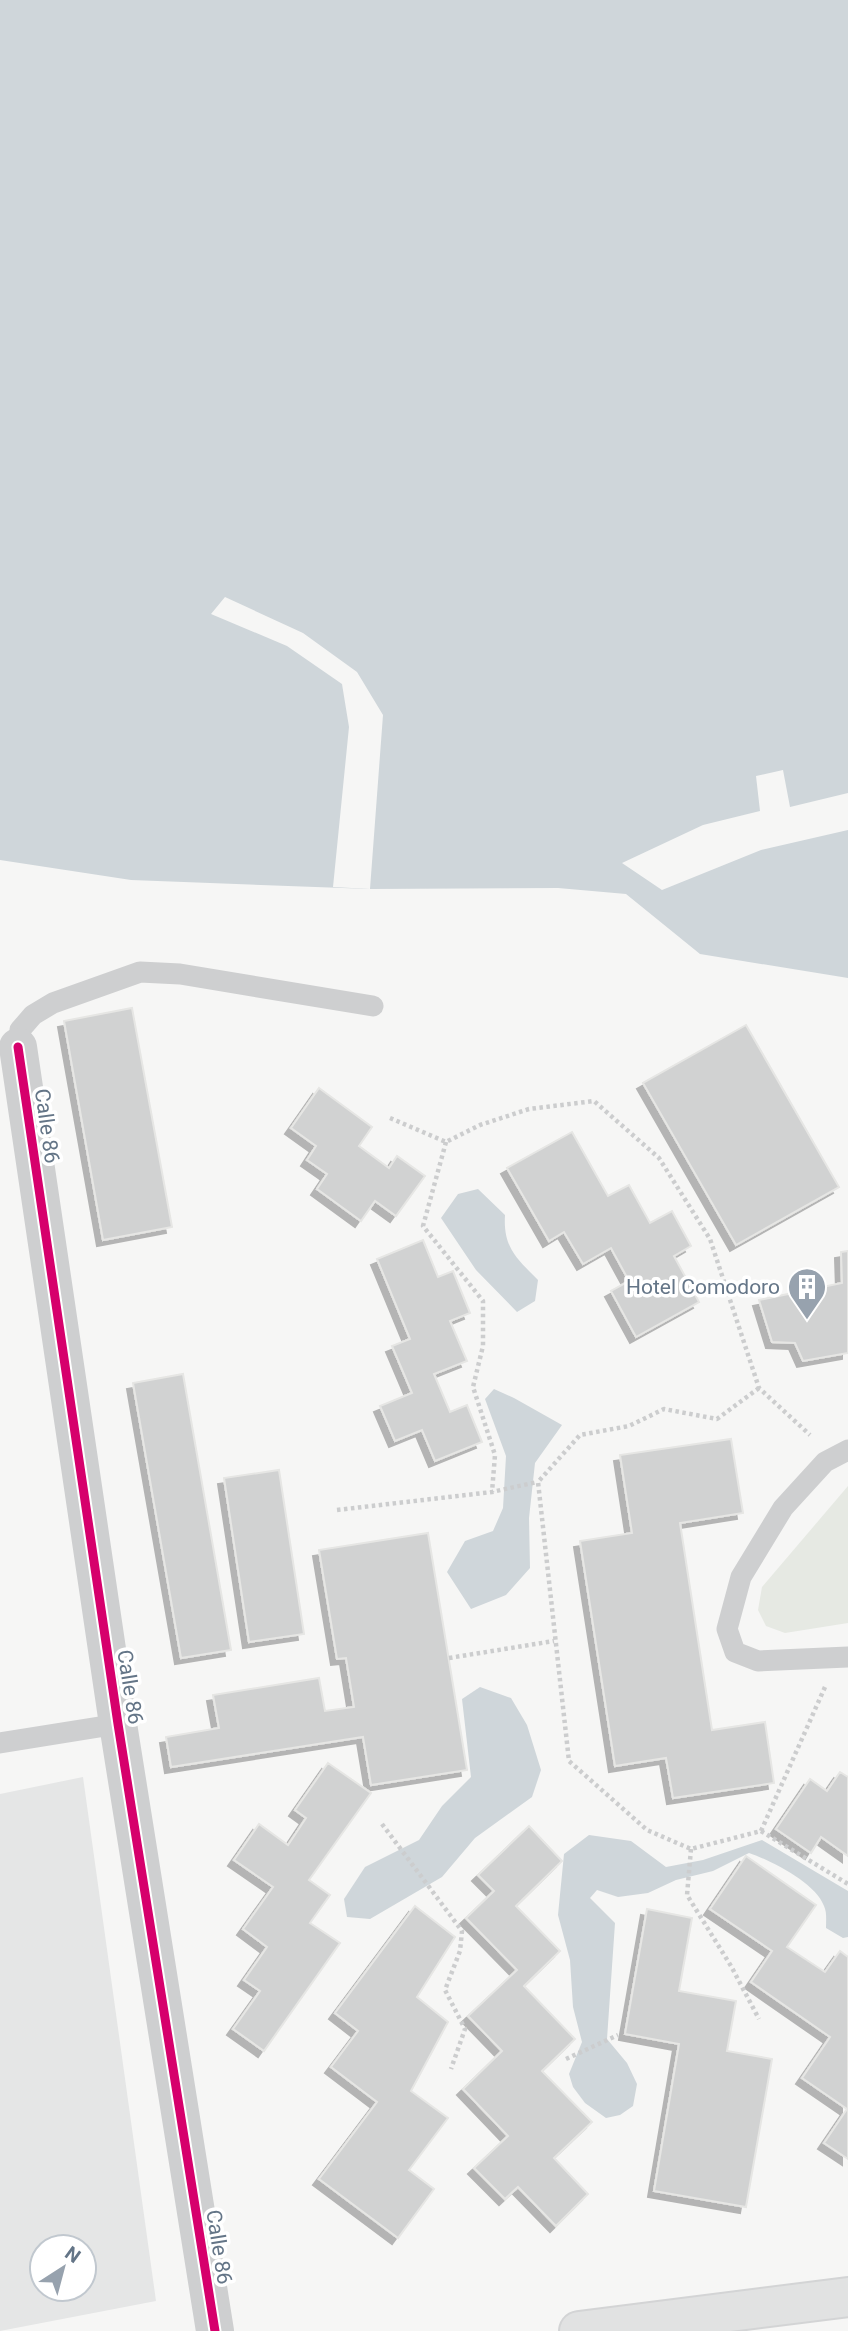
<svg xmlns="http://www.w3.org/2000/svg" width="848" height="2331" viewBox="0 0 848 2331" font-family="Roboto,sans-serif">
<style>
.built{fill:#e5e6e6;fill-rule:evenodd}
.green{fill:#e6e9e3}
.water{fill:#cfd6da}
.pier{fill:#f6f6f5}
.building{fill:#d1d2d2;stroke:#e6e6e4;stroke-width:2;filter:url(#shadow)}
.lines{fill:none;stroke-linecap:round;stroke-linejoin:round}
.secondary-casing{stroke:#d3d4d5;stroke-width:42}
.path{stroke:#cccdce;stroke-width:4.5;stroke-dasharray:3.5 3.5;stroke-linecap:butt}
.service{stroke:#cecfd0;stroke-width:21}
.minor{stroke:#cecfd0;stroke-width:38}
.secondary{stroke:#e1e2e2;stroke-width:38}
.cycleway-casing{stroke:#fff;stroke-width:13}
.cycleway{stroke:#d6006c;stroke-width:9}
.labels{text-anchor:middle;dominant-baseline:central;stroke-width:7;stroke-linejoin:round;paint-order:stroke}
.street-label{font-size:21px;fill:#647587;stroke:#fff}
.poi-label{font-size:21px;fill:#647587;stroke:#fff;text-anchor:end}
</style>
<defs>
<filter id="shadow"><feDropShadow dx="-6" dy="6" stdDeviation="0" flood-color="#0004"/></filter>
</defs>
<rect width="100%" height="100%" fill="#f6f6f5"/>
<path class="built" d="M83,1777L156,2301L0,2331V1794ZM42,2247H84V2289H42Z"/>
<path class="green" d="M848,1486V1623L785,1633L766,1626L758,1610L762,1587Z"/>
<g class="water">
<path d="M0,0H848V978L700,954L626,894L558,888L370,889L131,880L0,860Z"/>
<path d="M478,1189L505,1215C503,1247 516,1258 538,1280L535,1301L517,1312L476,1270L441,1218L458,1194Z"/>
<path d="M494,1389L514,1398L562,1425L535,1463L529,1518L530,1568L506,1595L471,1609L447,1572L465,1541L493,1531L503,1508L506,1456L485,1399Z"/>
<path d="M480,1687L511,1698L527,1725L541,1770L532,1797L475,1838L442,1877L370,1919L347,1917L344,1899L365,1867L419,1840L442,1806L471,1777L462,1699Z"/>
<path d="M589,1835L631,1841L666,1867L703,1860L762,1840L848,1891V1937L843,1938L826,1928C826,1921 827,1912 824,1906C816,1883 770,1860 749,1853L713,1871L676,1880L648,1893L618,1897L597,1890L590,1898L615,1923L607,2039L627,2063L637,2084L633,2106L620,2115L606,2118L585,2103L573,2087L569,2074L582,2042L573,2007L570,1960L558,1915L564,1854Z"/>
</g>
<g class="pier">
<path d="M225,597L303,633L357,672L383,715L370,889L333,887L349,727L342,684L287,646L211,614Z"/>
<path d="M783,770L790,807L848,793V830L761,850L662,890L622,863L703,825L760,811L756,776Z"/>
</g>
<g class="building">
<path d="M132,1008L172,1227L103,1240L64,1021Z"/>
<path d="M746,1025L839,1187L736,1245L643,1083Z"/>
<path d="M319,1088L372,1127L359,1146L389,1168L397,1156L425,1176L396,1216L375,1201L361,1221L317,1189L327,1174L307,1160L316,1146L291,1128Z"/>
<path d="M572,1132L608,1196L629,1185L650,1223L672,1211L691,1246L674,1256L699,1302L636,1337L611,1291L629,1281L611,1248L583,1264L564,1232L549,1241L507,1168Z"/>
<path d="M423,1240L438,1277L453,1271L470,1313L450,1321L467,1361L434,1374L450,1412L467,1405L482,1442L435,1461L422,1430L395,1441L380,1406L412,1393L392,1346L410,1339L377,1259Z"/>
<path d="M848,1251V1353L803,1361L795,1343L772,1342L759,1300L842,1283L841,1252Z"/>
<path d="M183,1374L231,1650L181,1658L133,1383Z"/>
<path d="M731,1439L743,1513L680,1523L712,1730L765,1722L774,1783L673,1798L666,1758L615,1766L580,1541L632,1533L620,1455Z"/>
<path d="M279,1470L304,1634L249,1642L224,1478Z"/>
<path d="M428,1533L467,1770L371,1785L363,1737L171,1767L166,1737L219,1728L213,1695L319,1678L325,1711L354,1707L346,1658L337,1659L319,1550Z"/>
<path d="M328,1763L371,1793L309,1880L330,1895L310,1923L340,1943L264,2051L233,2029L260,1991L244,1980L267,1947L243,1929L273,1887L234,1860L259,1824L288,1845L306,1818L295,1810Z"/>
<path d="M840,1772L848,1777V1856L821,1837L811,1853L776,1829L810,1779L827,1791Z"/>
<path d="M529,1826L562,1861L516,1906L560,1951L524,1986L575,2039L542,2071L592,2122L554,2158L588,2194L556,2226L518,2187L505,2199L474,2168L508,2136L463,2089L502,2051L468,2016L517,1970L466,1918L494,1891L478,1875Z"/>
<path d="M746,1856L816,1905L787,1947L825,1972L840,1951L848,1957V2159L824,2143L847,2109L802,2078L830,2037L751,1982L772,1951L710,1909Z"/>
<path d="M415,1906L455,1937L417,1997L448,2022L411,2091L448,2118L409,2170L434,2189L398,2238L319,2179L377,2102L331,2067L358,2031L335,2013Z"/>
<path d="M647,1909L692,1918L679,1991L736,2001L727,2051L772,2059L746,2207L654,2191L679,2044L625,2034Z"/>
</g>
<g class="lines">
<defs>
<path id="secondary" d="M579,2331L848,2297"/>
</defs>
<use href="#secondary" class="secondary-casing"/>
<g class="path">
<path d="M390,1118L446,1142L480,1125L529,1109L594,1101L659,1158L710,1239L759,1388L810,1435"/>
<path d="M446,1142L423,1226L483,1301V1346L473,1387L495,1455L492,1492"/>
<path d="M759,1388L717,1419L664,1409L629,1426L580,1435L538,1482L569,1761L647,1830L691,1849L761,1831L825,1687"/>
<path d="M337,1510L492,1492L537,1482"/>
<path d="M449,1658L554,1641"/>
<path d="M382,1824L462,1931L460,1951L445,1990L465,2029L451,2069"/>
<path d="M761,1831L848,1884"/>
<path d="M691,1849L687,1895L731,1966L759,2019"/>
<path d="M566,2059L618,2035"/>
</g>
<g class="service">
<path d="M18,1047L20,1030L33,1015L53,1003L140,972L180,974L373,1006"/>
<path d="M848,1450L825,1462L783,1508L741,1577L727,1629L735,1652L758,1661L848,1657"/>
<path d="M0,1743L118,1724"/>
</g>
<path class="minor" d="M18,1047L118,1724L215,2331"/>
<use href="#secondary" class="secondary"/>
<defs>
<path id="cycleway" d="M18,1047L118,1724L215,2331"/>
</defs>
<use href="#cycleway" class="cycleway-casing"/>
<use href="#cycleway" class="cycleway"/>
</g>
<defs>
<symbol id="building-pin" viewBox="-11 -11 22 30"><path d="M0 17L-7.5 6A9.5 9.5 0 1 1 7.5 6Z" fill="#97a2ae" stroke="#fff"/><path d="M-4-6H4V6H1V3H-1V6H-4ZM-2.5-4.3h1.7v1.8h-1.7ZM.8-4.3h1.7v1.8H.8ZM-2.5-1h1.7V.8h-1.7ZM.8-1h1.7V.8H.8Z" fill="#fff"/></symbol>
</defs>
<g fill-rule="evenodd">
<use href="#building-pin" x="785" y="1265" width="44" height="60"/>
</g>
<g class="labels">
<g class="street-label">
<text transform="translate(47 1126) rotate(82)">Calle 86</text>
<text transform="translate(130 1687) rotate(81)">Calle 86</text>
<text transform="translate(219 2247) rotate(81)">Calle 86</text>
</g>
<g class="poi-label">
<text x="780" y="1287">Hotel Comodoro</text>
</g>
</g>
<g transform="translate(63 2268) rotate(36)"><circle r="33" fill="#ffffff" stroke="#c1c8cf" stroke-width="2"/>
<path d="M0-5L12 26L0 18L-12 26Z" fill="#97a2ae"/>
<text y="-10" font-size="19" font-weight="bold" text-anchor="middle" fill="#647587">N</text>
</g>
</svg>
